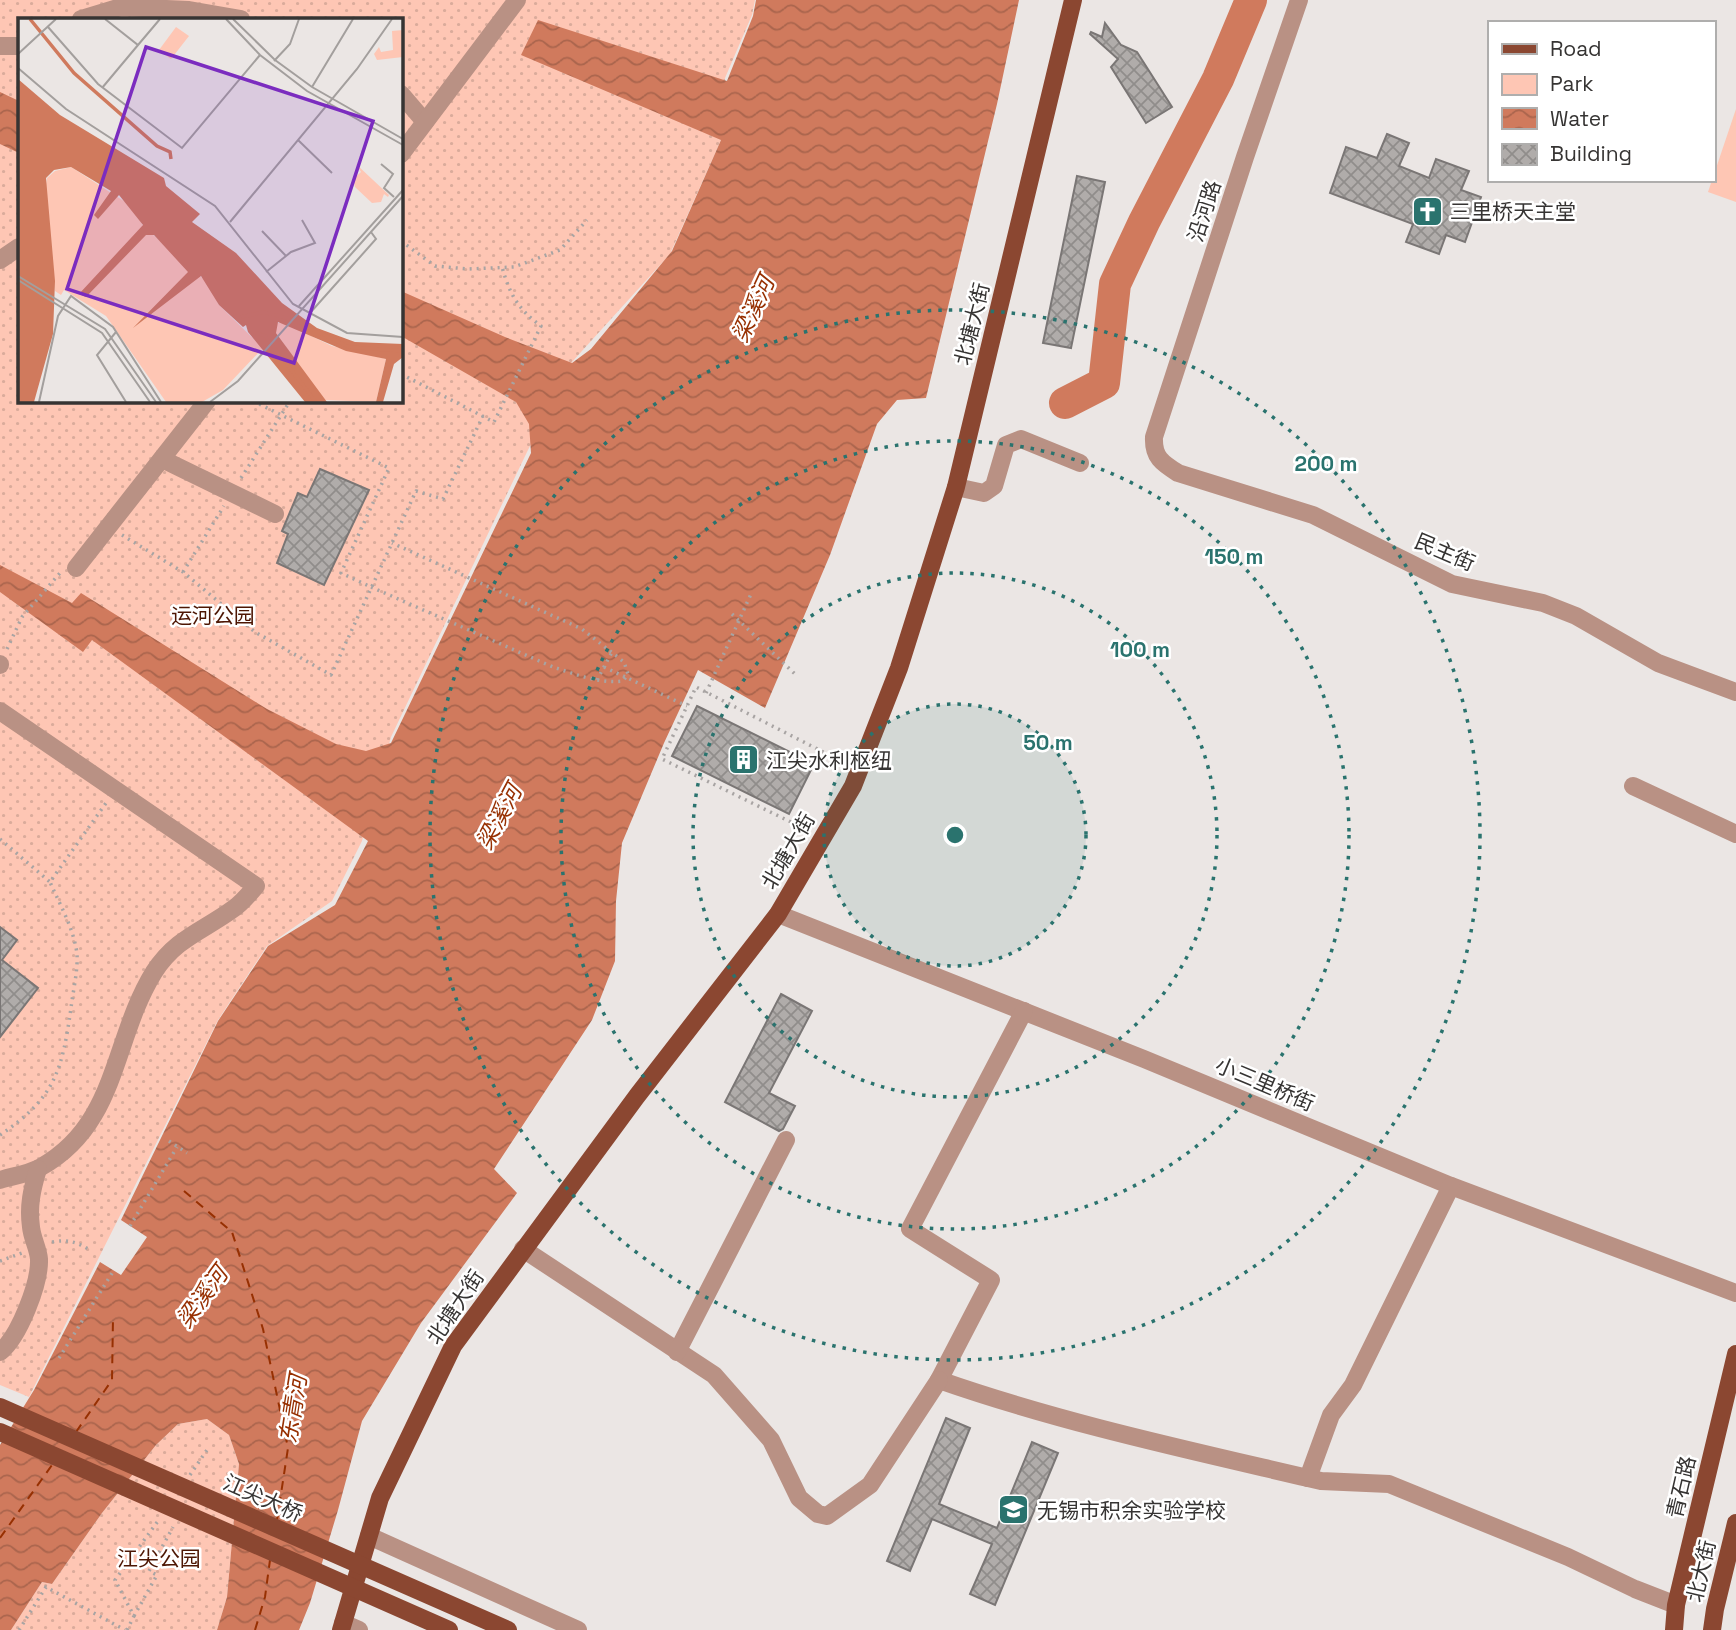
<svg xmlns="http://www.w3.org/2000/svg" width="1736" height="1630" viewBox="0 0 1736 1630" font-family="'Space Grotesk','Noto Sans SC',sans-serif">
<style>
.green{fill:url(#green-dots);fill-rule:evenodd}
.pitch{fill:#fec6b4}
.water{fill:url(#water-waves)}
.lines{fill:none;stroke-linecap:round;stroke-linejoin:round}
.river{stroke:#d07a5d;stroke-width:32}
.ferry{stroke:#973002;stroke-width:2;stroke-dasharray:9 7;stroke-linecap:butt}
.building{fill:url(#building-cross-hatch);stroke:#7a7675;stroke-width:2}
.path{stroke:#a8a4a3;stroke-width:3.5;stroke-dasharray:2 5;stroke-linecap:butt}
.minor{stroke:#b99184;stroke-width:18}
.major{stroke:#8b4731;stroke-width:18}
.path-bridge{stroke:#a8a4a3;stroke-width:3.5;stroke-dasharray:2 5;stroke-linecap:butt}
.major-bridge{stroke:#8b4731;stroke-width:18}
.ring{fill:none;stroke:#2a736e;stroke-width:3.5;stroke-dasharray:3.5 7}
.labels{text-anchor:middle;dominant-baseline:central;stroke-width:5;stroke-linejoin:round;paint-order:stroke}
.street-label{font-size:21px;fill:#363433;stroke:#fff}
.poi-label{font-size:21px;fill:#363433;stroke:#fff;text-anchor:start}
.park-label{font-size:21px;fill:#4d1603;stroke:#fff}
.water-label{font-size:23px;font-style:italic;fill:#973002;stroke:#fff}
.inset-river{fill:none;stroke:#d07a5d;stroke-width:3.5}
.inset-road{fill:none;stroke:#a39f9d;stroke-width:2}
.view{fill:#7b2cbf;fill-opacity:0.15;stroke:#7b2cbf;stroke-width:3.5}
.inset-edge{fill:none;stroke:#363433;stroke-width:3.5}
.centre{fill:#2a736e;stroke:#fff;stroke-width:3.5}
.ring-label{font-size:21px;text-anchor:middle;font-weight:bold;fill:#2a736e;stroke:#fff;stroke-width:5;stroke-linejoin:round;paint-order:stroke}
</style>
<defs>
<pattern id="green-dots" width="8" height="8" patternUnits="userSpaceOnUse" patternTransform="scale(1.75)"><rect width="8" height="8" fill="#fec6b4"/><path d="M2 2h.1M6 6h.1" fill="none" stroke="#daab9b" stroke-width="1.8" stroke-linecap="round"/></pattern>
<pattern id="water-waves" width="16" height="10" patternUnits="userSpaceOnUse" patternTransform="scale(1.75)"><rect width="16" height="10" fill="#d07a5d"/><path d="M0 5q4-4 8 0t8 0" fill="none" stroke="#aa654d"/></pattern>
<pattern id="building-cross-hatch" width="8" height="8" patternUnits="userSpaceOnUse" patternTransform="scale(1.75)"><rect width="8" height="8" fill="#b0acaa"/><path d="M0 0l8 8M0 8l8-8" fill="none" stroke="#908d8b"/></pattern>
</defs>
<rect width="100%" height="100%" fill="#ebe6e4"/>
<g class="green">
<path d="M0,0H755L752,15L725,78L721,140L670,254L572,362L527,452L391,737L362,841L332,901L267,946L218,1020L29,1397L0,1385ZM19,19H401V401H19Z"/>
<path d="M207,1419L229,1435L239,1464L227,1597L217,1630H11L42,1582L52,1584L102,1513L156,1445L178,1424Z"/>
</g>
<path class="pitch" d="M1736,109V202L1708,192Z"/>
<g class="water">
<path d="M756,0H1019L997,104L926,398L897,400L877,424L830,555L765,708L698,670L664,743L622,843L616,901L615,961L592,1020L494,1169L517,1193L421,1323L362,1421L338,1510L310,1603L299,1630H217L227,1597L239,1464L229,1435L207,1419L178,1424L156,1445L102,1513L52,1584L42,1582L11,1630H0V1445L34,1390L100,1262L121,1275L147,1237L121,1220L218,1021L268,946L335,905L368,841L92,640L83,652L0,592V565L72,603L81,593L267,709L336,744L366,751L391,743L531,453L529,424L516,402L401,336V291L505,337L572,363L591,349L672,251L721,140L521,55L538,20L727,81L753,16Z"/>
<path d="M0,92L19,101V153L0,144Z"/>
</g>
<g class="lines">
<path class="river" d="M1065,403L1104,383L1115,284L1144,222L1218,79L1251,0"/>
<g class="ferry">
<path d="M184,1191L232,1232L263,1329L288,1448L277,1520"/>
<path d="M76,1432L112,1380L113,1318"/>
<path d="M0,1538L52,1465"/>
<path d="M255,1630L265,1597L270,1560"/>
</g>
</g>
<g class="building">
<path d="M1105,23L1121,45L1137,52L1172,107L1146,123L1111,67L1118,59L1090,34L1091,32L1102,37Z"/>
<path d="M1387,134L1409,143L1399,166L1429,178L1436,159L1469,171L1461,190L1481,197L1465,242L1446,235L1439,254L1406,242L1413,224L1330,193L1346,147L1377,158Z"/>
<path d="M1077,176L1105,182L1071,348L1043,343Z"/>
<path d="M320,469L369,490L324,585L277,563L288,534L282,531L298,493L307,497Z"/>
<path d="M697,706L814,764L789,814L672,756Z"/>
<path d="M0,927L17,940L2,960L38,988L0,1037Z"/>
<path d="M781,994L812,1011L769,1093L795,1106L783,1129L779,1131L725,1102Z"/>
<path d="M946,1418L970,1428L939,1504L997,1528L1032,1442L1058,1453L995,1605L970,1594L992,1544L932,1519L910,1571L887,1561Z"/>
</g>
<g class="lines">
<g class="path">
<path d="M401,241L435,266L468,269L514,267L560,250L587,220"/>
<path d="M401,374L494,422L541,326C518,309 510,295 502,267"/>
<path d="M253,401L389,468L341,573L371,587"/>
<path d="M241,478L290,401"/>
<path d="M122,535L183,572L255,632L331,675L416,491L443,499L483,416"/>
<path d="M183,572L224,506"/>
<path d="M732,614L796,675"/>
<path d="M7,649L22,617L60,573"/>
<path d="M604,667L687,706"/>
<path d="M597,680L612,652"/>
<path d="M706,693L751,594"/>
<path d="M797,825L662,759L696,687L835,758"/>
<path d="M0,839L50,882"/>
<path d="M0,1135C55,1098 62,1071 71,1008C73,991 78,971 77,954C74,929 60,905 50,882L106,803"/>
<path d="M169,1141L187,1153"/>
<path d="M130,1226L177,1147"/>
<path d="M52,1242C67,1239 77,1242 90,1250"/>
<path d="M0,1261L22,1253"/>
<path d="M59,1358L114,1270"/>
<path d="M190,1475L209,1447"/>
<path d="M134,1616L157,1575L149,1571L173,1527"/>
<path d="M19,1630L46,1587L125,1630"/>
<path d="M127,1630L134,1616L115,1580L158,1521"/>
</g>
<g class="minor">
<path d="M1299,0L1245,157L1154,437C1153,457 1162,463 1178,473L1313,515L1452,584L1543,603L1576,616L1658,663L1736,692"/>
<path d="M81,19L121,7L189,10L241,19"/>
<path d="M0,46H19"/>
<path d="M401,94L425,122"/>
<path d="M401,154L517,0"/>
<path d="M0,260L19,247"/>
<path d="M162,459L275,514"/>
<path d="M956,487L984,493L994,486L1006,445L1021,439L1080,463"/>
<path d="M76,568L207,401"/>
<path d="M0,664V665"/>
<path d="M0,711L256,886C249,894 242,903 233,909C203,931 176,938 154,972C112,1040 118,1124 41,1167C29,1174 13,1176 0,1180"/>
<path d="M1633,786L1736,834"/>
<path d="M778,914L1144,1059L1451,1186L1736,1293"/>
<path d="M1024,1011L910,1229L991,1280L939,1380C1059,1422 1184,1449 1308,1478L1321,1481L1389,1484L1568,1557L1635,1589L1676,1605"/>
<path d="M523,1249L714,1375L771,1440L799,1498L818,1514L827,1516L870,1485L939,1380"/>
<path d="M0,1352C19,1337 40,1283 39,1259C38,1248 32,1238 31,1227C28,1206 32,1189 38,1169"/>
<path d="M677,1352L786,1140"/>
<path d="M1308,1478L1331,1415L1353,1385L1451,1186"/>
<path d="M369,1536L578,1630"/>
<path d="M343,1623L359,1630"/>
</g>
<g class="major">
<path d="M341,1630L380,1498L453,1346L637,1096L778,914L853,786L899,668L956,487L1073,0"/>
<path d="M1674,1630L1676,1605L1736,1354"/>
<path d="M1712,1630L1715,1609L1736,1523"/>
</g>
<path class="path-bridge" d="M371,587L553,667C575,674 599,684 623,681L628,674L624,662L582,629L392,543"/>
<g class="major-bridge">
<path d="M0,1407L508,1630"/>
<path d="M0,1432L449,1630"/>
</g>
</g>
<circle cx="955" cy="835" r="131" fill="#2a736e" fill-opacity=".12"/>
<g class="ring">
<circle cx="955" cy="835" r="131"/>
<circle cx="955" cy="835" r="262"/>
<circle cx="955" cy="835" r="394"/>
<circle cx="955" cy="835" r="525"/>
</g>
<defs>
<symbol id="church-square" viewBox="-11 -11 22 22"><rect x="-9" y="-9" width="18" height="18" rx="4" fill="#2a736e" stroke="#fff"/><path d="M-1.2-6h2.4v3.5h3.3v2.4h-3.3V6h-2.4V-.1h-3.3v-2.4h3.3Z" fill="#fff"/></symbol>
<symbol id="building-square" viewBox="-11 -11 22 22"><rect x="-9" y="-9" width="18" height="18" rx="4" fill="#2a736e" stroke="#fff"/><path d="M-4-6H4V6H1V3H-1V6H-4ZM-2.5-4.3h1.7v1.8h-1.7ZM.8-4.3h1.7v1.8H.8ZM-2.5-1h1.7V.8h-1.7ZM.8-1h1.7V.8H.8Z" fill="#fff"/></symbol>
<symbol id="school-square" viewBox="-11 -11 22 22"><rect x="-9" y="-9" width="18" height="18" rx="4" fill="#2a736e" stroke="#fff"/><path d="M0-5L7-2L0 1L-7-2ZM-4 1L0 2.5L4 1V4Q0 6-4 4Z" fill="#fff"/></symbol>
</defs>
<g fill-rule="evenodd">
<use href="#church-square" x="1410" y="194" width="35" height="35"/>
<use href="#building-square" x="726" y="742" width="35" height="35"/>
<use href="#school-square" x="996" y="1492" width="35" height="35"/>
</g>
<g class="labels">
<g class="street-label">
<text transform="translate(1204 211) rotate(-72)">沿河路</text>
<text transform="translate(972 324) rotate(-76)">北塘大街</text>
<text transform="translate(1445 552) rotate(23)">民主街</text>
<text transform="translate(788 851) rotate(-60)">北塘大街</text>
<text transform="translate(1265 1084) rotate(23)">小三里桥街</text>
<text transform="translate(455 1307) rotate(-56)">北塘大街</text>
<text transform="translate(1681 1487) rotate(-77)">青石路</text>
<text transform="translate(263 1498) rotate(24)">江尖大桥</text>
<text transform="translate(1701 1571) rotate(-77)">北大街</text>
</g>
<g class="poi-label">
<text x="1450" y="211">三里桥天主堂</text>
<text x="766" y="760">江尖水利枢纽</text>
<text x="1037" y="1510">无锡市积余实验学校</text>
</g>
<g class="park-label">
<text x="213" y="615">运河公园</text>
<text x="159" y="1558">江尖公园</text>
</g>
<g class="water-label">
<text transform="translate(753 309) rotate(-65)">梁溪河</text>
<text transform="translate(499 817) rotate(-62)">梁溪河</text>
<text transform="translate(202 1297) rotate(-54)">梁溪河</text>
<text transform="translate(293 1409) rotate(-81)">东青河</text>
</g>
</g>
<g transform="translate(18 18)">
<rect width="385" height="385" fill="#ebe6e4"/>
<path d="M385,12V39L359,42L356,36L361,29L363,34L375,32L374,13ZM53,149L115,189L125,208L190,265L201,287L245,330L205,372L184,384H148L88,298L46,272L43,277L37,273L27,172L29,160L37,153ZM264,304L314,328L368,341L358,384L306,382L258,315L256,306Z" fill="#fec6b4"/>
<path d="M158,9L171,18L153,41L141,32ZM338,146L371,177L370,179L366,176L363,184L354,185L337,169L335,161L343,154Z" fill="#fec6b4"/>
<path d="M0,61L42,97L146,160L148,168L182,196L174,204L218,235L264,285L299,310L337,324L385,326V339L376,346L365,384H358L368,341L328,333L260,304L258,315L309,384H287L230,314L228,307L225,309L201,287L183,258L115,310L170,254L136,217H128L68,279L61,276L125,207L101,177L80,201L76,197L93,173L53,149L36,152L28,160L37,263L35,316L16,384H0Z" fill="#d07a5d"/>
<path class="inset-river" d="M12,1L56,55L139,128L152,134L153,141M223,299L246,294L272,301M277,303L331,329L385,333M238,315L247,318L298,384"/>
<path class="inset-road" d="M87,1L120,27L142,1M208,1L242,37L289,73L385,127M215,1L257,42L294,69L385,121M30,9L80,66L164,130L242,37M0,36L38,1M256,43L272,26L281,1M0,50L48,91L197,188L275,286L329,315L385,319M294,69L335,1M84,70L120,27M280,122L314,155M363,146L375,156L366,170L376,179M212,204L339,51L374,1M244,213L268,238M248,254L273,234L297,225L284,202M0,258L87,311L138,384M0,262L84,315L132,384M281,288L385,172M292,295L358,221L353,214M98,314L79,337L108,384M21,384L40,298L53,278L95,309L143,384M192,384L220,363L385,178"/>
<path class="view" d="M128,29L355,103L276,345L49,271Z"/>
<rect width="385" height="385" class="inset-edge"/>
</g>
<circle cx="955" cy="835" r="10" class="centre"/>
<g class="ring-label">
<text x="1326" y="471">200 m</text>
<text x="1234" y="564">150 m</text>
<text x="1140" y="657">100 m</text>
<text x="1048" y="750">50 m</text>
</g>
<rect x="1488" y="21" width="228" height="161" fill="#ffffff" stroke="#afaead" stroke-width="2"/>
<rect x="1502" y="44" width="35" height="10" fill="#8b4731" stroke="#afaead" stroke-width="2"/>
<text x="1550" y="56" font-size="21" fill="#363433">Road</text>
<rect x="1502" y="74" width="35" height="21" fill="#fec6b4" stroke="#afaead" stroke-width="2"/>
<text x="1550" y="91" font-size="21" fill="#363433">Park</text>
<rect x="1502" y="108" width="35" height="21" fill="url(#water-waves)" stroke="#afaead" stroke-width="2"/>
<text x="1550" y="126" font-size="21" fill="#363433">Water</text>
<rect x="1502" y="144" width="35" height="21" fill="url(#building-cross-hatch)" stroke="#afaead" stroke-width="2"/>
<text x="1550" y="161" font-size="21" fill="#363433">Building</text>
</svg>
